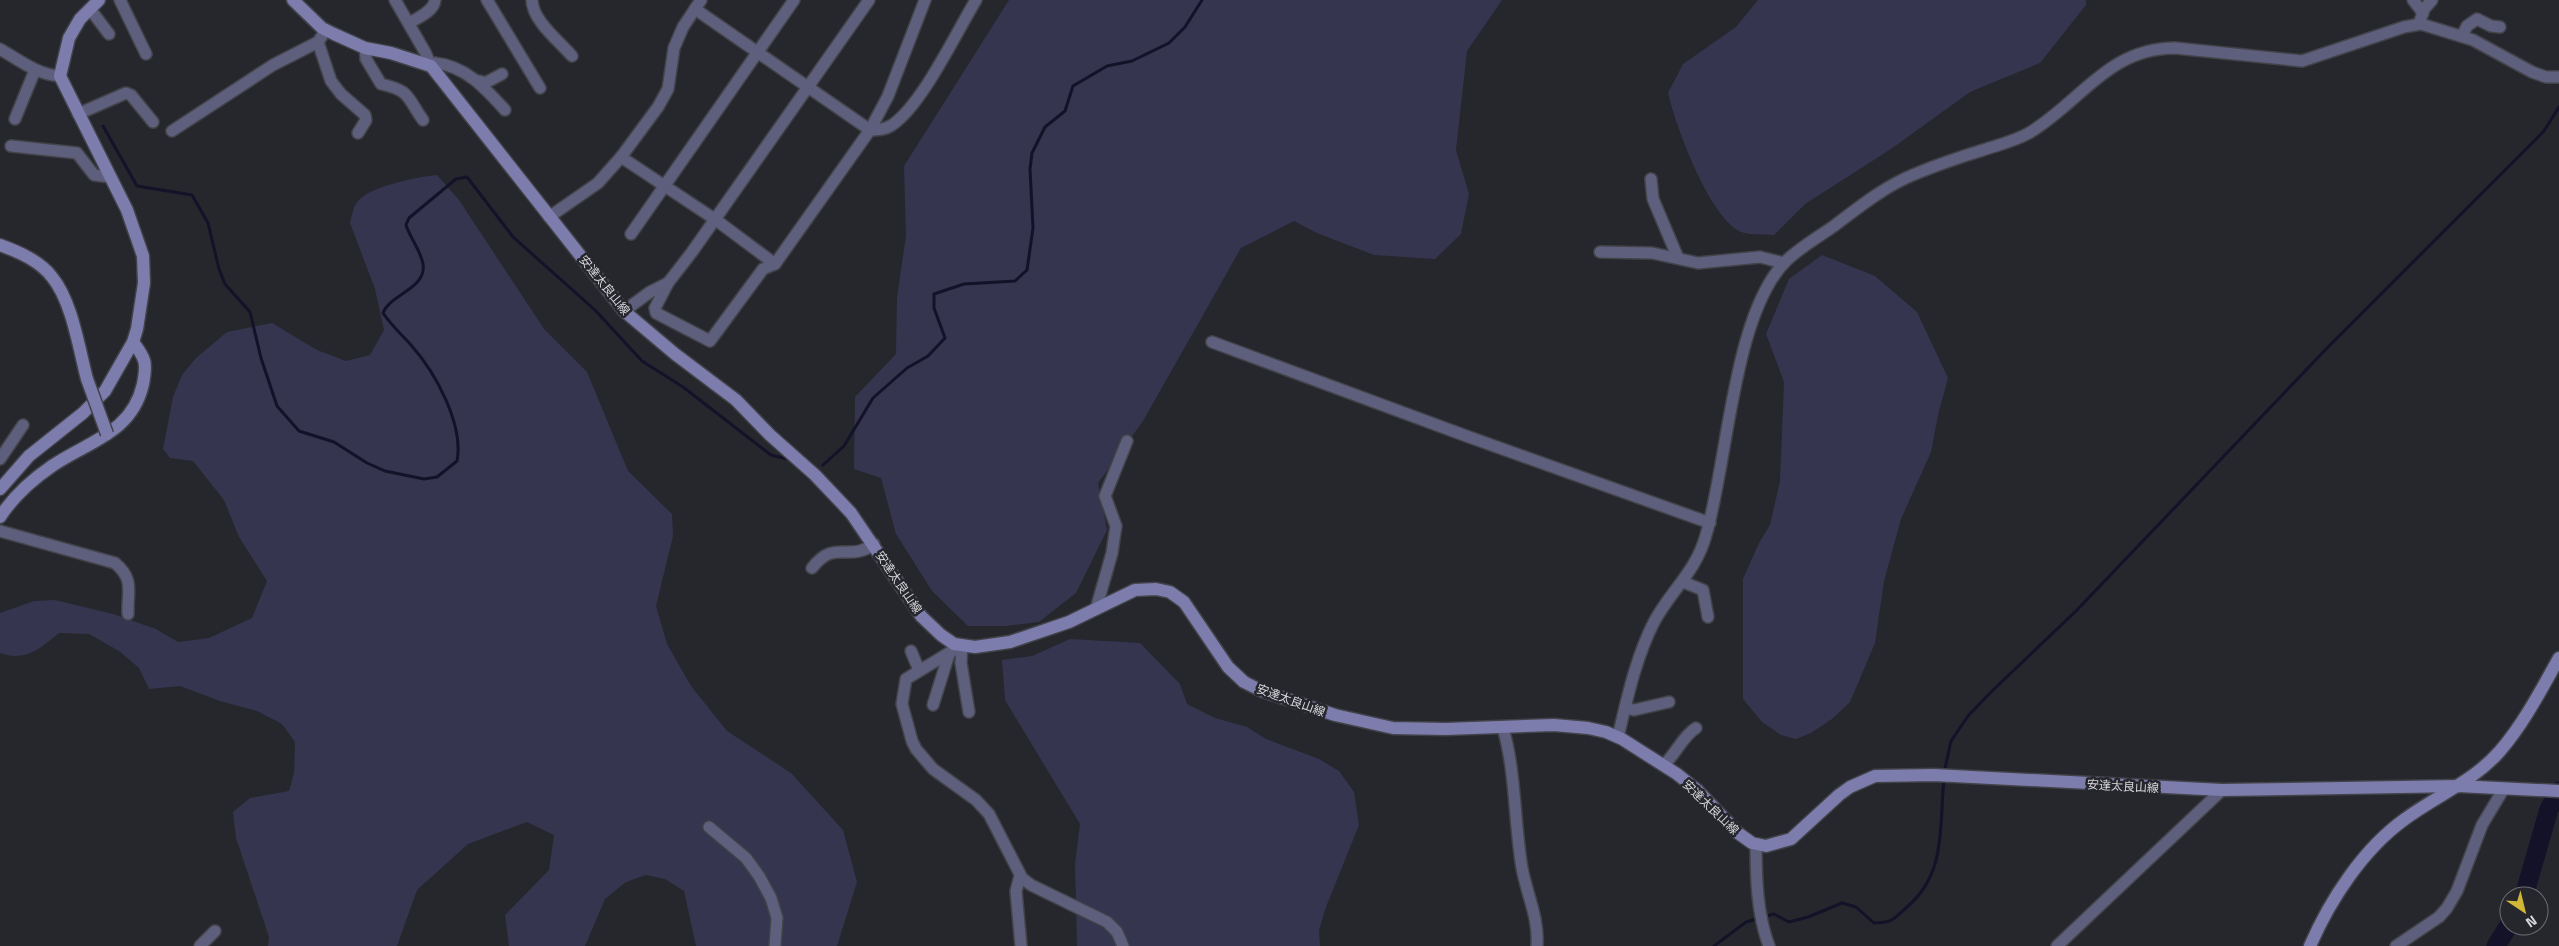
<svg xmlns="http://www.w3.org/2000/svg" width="2559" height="946" viewBox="0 0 2559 946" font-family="'Titillium Web','Noto Sans JP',sans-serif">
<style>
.green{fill:#35354f}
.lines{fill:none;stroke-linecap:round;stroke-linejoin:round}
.stream{stroke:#131229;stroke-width:3}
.river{stroke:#131229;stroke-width:19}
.street-casing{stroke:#424249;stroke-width:14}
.secondary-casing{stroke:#424249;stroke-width:15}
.street{stroke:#5d5f7c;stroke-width:11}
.secondary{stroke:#7c7dad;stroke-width:12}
.secondary-bridge-casing{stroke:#424249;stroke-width:15;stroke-linecap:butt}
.secondary-bridge{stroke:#7c7dad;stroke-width:12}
.labels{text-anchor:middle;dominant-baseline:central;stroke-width:5;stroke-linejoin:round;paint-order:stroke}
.street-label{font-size:12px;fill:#d7d8dc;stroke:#26262d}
</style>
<rect width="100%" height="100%" fill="#26262d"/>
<g class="green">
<path d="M1009,0H1502L1467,51L1456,150L1469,194L1461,234L1435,259L1374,255L1317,233L1294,221L1241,248L1143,421L1098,483L1107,530L1076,593L1039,622L1006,626H968L932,591L896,534L881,478L854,469L855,397L896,354L897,297L906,236L904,166Z"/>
<path d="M1758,0H2086V5L2040,63L1970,92L1891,149L1805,204L1774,235C1764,234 1748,236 1739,231C1708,214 1676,127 1668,93L1683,64L1736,27Z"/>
<path d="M437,175L459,200L544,329L587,372L628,471L672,514L673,536L656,606L667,644L691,686L727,731L791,773L843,830L857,882L837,946H696L684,891L665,879L646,875L626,882L605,899L585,946H509L505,915L549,870L554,835L527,822L468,844L417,890L397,946H268L269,937L236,838L233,812L250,798L289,791L294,773L295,742L282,724L257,711L220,701L180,686L149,689L139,668L119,651L89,634L59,633C40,649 25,662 0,653V613L34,601L55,600L113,614L156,629L178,642L209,638L252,618L267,581L239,537L224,500L193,461L170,458L163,449L173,397L182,375L196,358L227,332L272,323L317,350L346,361L370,355L384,330L375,289L350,223C352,214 354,203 361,198C377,185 417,177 437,175Z"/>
<path d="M1822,255L1875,276L1917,312L1948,378L1938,415L1931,452L1901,519L1884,581L1875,643L1850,702L1832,719L1811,733L1796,739L1781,735L1762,722L1743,699V579L1759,543L1770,525L1780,481L1784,382L1766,334L1789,279Z"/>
<path d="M1070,639L1140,643L1180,684L1187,704L1215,718L1247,727L1266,739L1319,759L1339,771L1354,792L1359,825L1326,907L1319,930L1320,946H1077L1075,864L1080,824L1005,700L1002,660L1032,656Z"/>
</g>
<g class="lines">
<g class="stream">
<path d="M103,126L137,186L192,195L208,223L219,269L225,284L250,312L261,358L277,406L299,431L334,442L367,463L385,471L424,479L437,477L457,461C464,424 435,372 411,345C401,334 391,325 383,313C390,294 427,289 423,264C421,251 410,238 406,225L409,218L456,179L467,177L513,237L595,310L642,361L683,387L771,455L787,459"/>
<path d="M823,465L844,446L873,398L907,368L928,356L945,338L934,308V294L964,284L1015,281L1027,270L1033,228L1030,169L1032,153L1045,127L1065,111L1073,86L1107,66L1132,61L1169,43L1185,27L1202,0"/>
<path d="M1944,773L1951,741L1968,716L1990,693L2077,610L2327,348L2544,131L2559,107"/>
<path d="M1714,946L1746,922L1774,914L1789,922L1808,917L1842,903L1856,907L1874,923C1893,923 1893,919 1907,907C1947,873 1939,826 1944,779"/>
</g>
<g class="river">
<path d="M2524,896L2549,809L2559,791"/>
<path d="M2496,946L2509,925"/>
</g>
<defs>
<g id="street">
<path d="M120,0L146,54"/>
<path d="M395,0L425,52L431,66L435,63C466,66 486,89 505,110"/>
<path d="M487,0L540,88"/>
<path d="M532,0C532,20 559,41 572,56"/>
<path d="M2413,0L2423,13"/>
<path d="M90,9L109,34"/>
<path d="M695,9L870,130C877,130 885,130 892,125C922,105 956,33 976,0"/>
<path d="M409,23C418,18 434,11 435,0"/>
<path d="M2419,24L2424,9L2432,0"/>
<path d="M2462,36L2467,26L2477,19L2491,26L2500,27"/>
<path d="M318,42L331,81L341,94L365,115L366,120L358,133"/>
<path d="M365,48L366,59L381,84C411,91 406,96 423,120"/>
<path d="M0,49C19,60 38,75 60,76"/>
<path d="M479,81L485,83L502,74"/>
<path d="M78,114L126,93L131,95L153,122"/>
<path d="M15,119L35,70"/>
<path d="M172,131L273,65L318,42L326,30"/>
<path d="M11,146L77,153L94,175L111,177"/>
<path d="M621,157L716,220L775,264L763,269L710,341L656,313L655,308L668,283"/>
<path d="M1651,179L1653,199L1678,258"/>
<path d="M549,217L598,183L621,157L658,107L668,89L674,48L683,27L701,0"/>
<path d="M631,234L794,0"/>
<path d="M1600,252L1652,253L1698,263L1760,257L1784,263"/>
<path d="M775,264L870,130L888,96L925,0"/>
<path d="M624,311L650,292L668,283L692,252L869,0"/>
<path d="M1212,342L1469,437L1710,523"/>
<path d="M0,459L23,425"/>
<path d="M0,531L115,563C135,580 127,591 128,614"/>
<path d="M812,568C835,538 849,563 874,544"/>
<path d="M1683,582L1703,590L1708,617"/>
<path d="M1096,609L1112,553L1116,526L1105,496L1127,441"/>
<path d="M962,645L906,679L902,704L912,741L916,749L933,769L976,800L989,814L1022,878L1031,885L1107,922L1117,932L1123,946"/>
<path d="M962,645L961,663L969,712"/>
<path d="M911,651L919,670"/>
<path d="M933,705L949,654"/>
<path d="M1625,708L1634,710L1669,702"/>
<path d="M1503,728C1516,773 1514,821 1522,868C1527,895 1539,918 1537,946"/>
<path d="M1618,737C1627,699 1636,657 1654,622C1671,590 1696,572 1706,535C1728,461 1733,312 1787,260C1801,247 1818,237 1834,226C1859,207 1885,186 1915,174C1937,165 1960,157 1983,150C1998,145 2015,141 2029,133C2081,102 2108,48 2175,48L2302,61L2404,27L2421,24L2473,40L2532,72L2546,77H2559"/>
<path d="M1664,765C1676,753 1684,735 1696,728"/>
<path d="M709,827L746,858L759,876L771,898L777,918L775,946"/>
<path d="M1756,844C1756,878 1757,914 1769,946"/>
<path d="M1020,876L1016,891L1021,946"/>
<path d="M200,946L215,931"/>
<path d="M2057,946L2222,790"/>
<path d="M2396,946L2439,917L2447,908L2457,891L2482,825L2503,790"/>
</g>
<g id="secondary">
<path d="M293,0L322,28L334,34L365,48L391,53L431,66L624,311L675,354L736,400L770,435L815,475L851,513L921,616L941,635L954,644L975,647L1010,642L1069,622L1135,590L1156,589L1170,592L1184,602L1228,667L1244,682L1262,691L1335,715L1393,728L1446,729L1554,725L1588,728L1606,732L1622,739L1677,774L1697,790L1738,833L1752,843L1766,846L1791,839L1839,795L1850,787L1875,776L1934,775L2222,790L2458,786L2559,791"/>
<path d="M0,245C19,252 40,261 52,277C72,301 79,349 87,379"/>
<path d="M0,489L29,456L83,413L105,391L133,342L137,329L144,283L143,256L127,210L60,76L69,38L80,19L99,0"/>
<path d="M0,517C13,497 33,479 52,466C89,441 132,433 143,384C147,363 146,359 133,342"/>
<path d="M2310,946C2330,900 2363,849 2405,819C2436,796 2474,781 2500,751C2524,723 2541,690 2559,658"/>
</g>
</defs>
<use href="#street" class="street-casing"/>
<use href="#secondary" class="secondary-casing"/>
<use href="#street" class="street"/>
<use href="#secondary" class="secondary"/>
<defs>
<path id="secondary-bridge" d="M87,379L107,434"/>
</defs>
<use href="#secondary-bridge" class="secondary-bridge-casing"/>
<use href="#secondary-bridge" class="secondary-bridge"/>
</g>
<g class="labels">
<g class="street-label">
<text transform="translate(605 285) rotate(51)">安達太良山線</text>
<text transform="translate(899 582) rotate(56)">安達太良山線</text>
<text transform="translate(1291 700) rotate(20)">安達太良山線</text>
<text transform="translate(2123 786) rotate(3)">安達太良山線</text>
<text transform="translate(1711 807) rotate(44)">安達太良山線</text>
</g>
</g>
<g transform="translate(2524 911) rotate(145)"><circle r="24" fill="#26262d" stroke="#6d6d73"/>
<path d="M0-4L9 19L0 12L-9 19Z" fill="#d2b736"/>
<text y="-8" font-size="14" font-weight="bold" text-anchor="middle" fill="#d7d8dc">N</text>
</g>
</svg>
